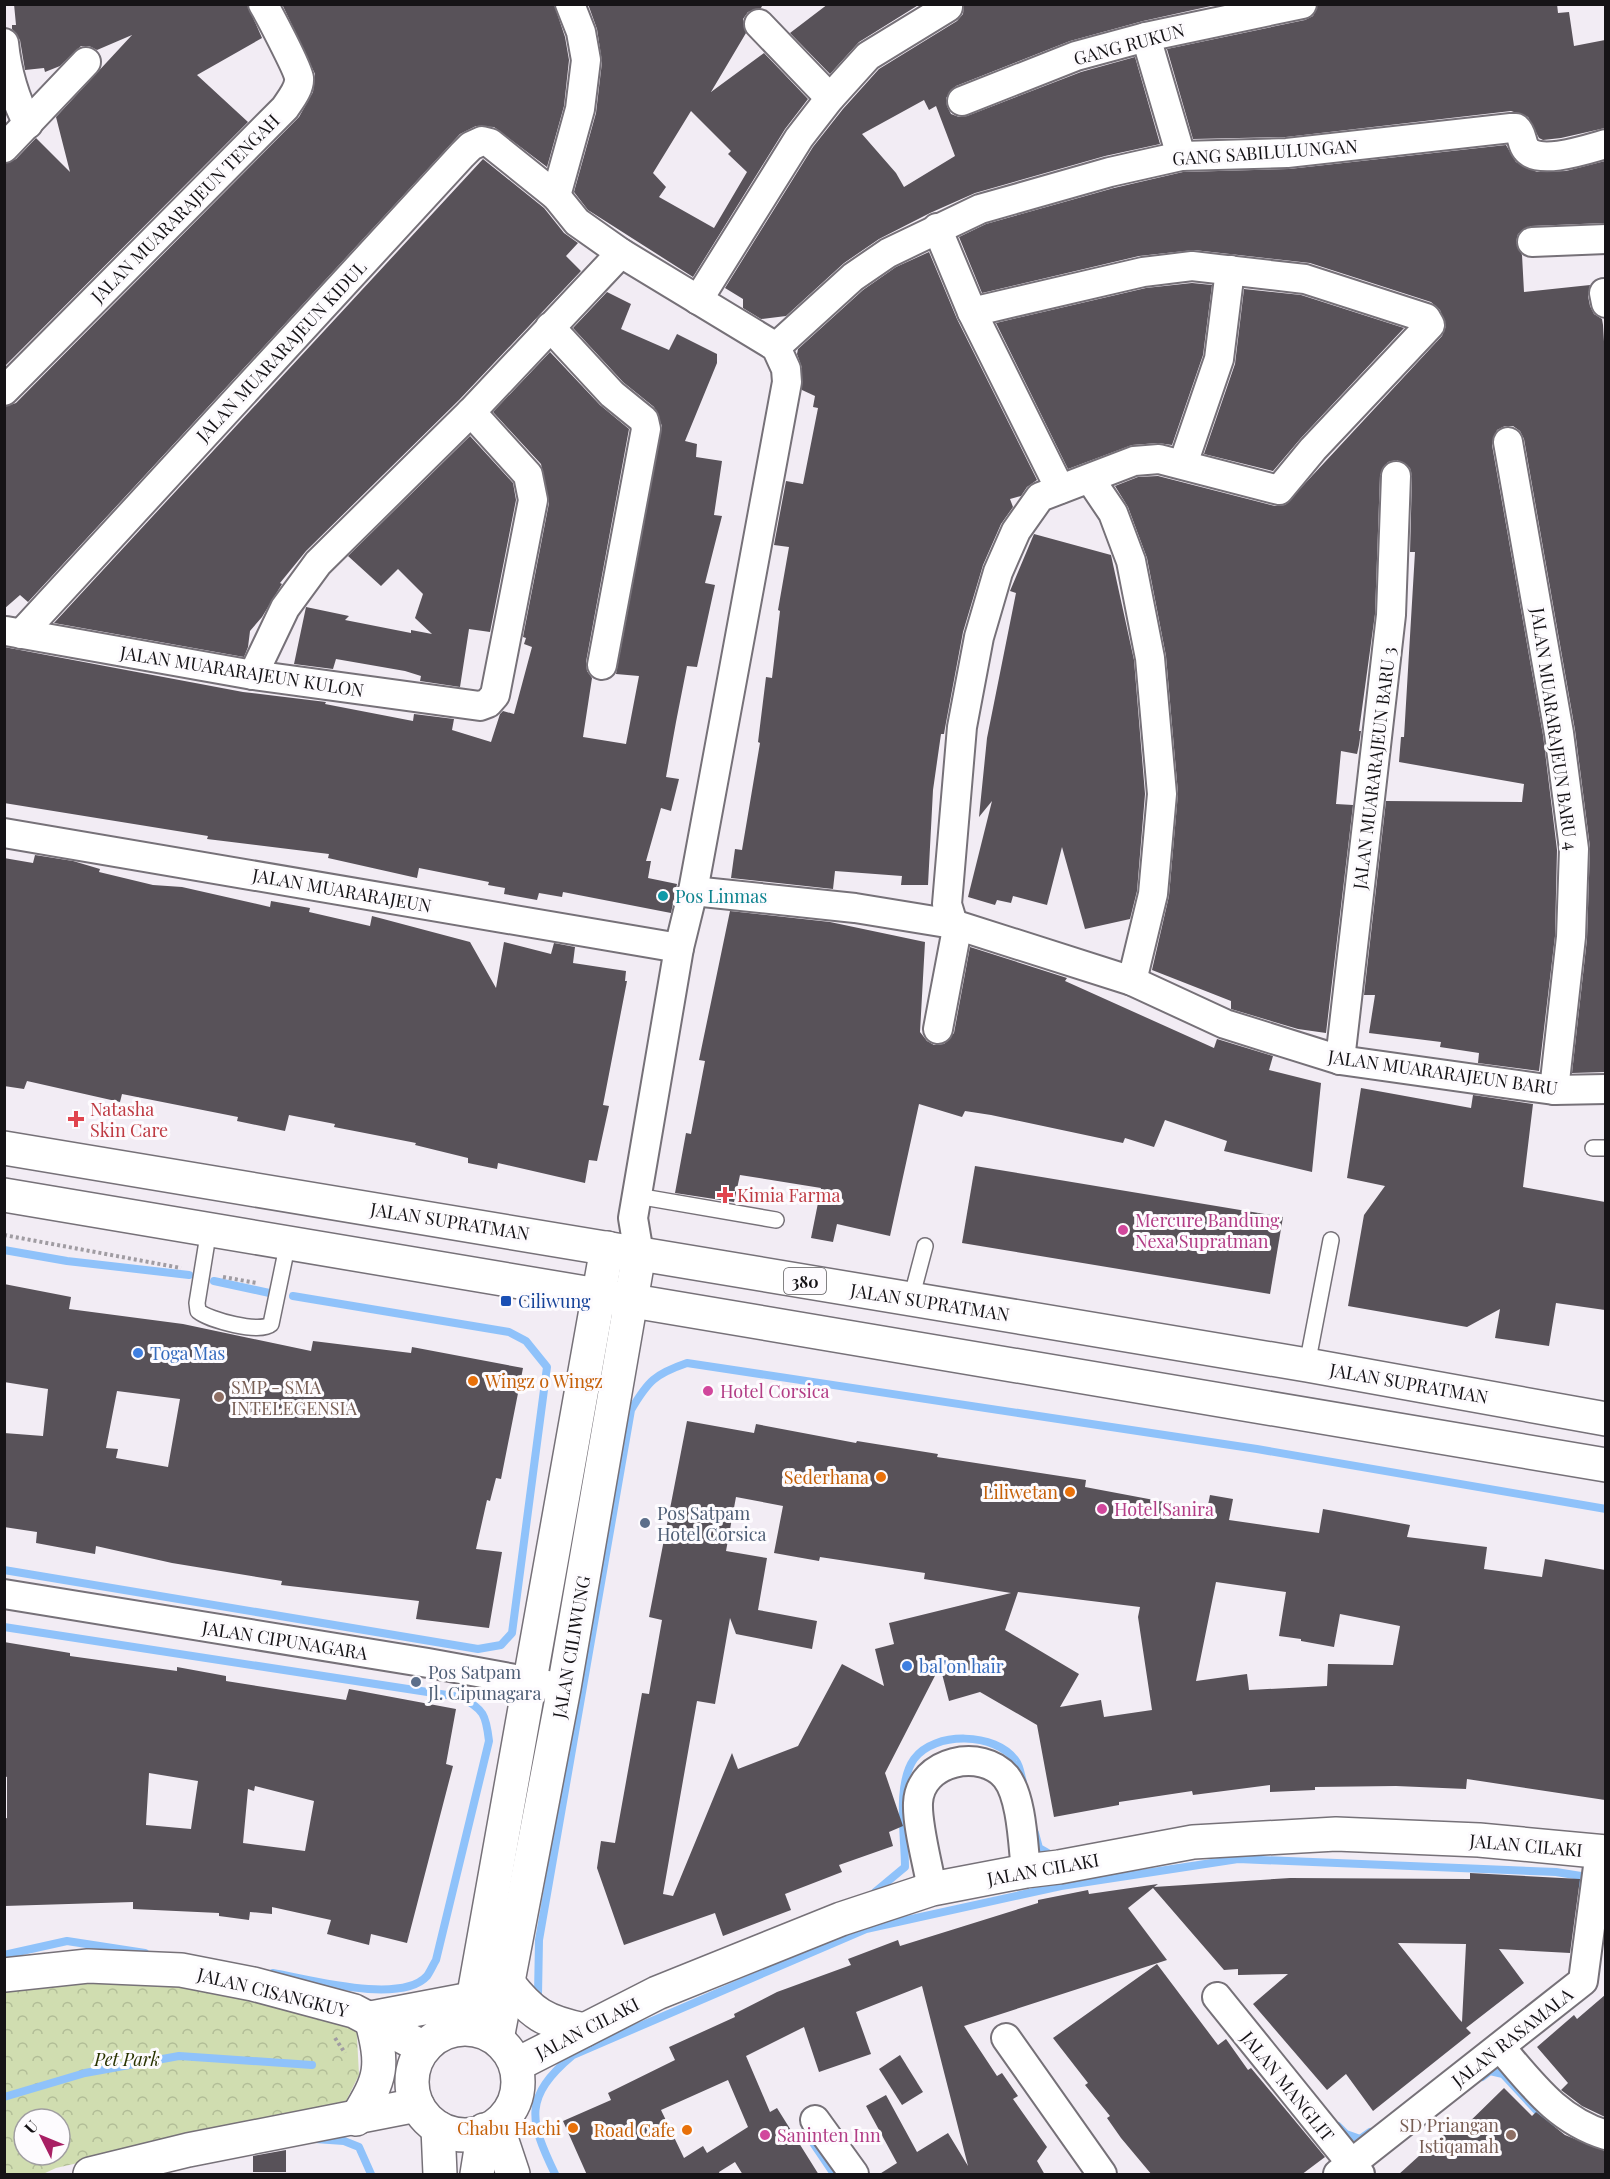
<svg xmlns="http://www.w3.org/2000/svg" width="1610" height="2179" viewBox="0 0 1610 2179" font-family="'Playfair Display',serif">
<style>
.park{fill:url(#park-crowns);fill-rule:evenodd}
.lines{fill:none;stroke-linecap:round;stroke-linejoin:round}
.stream{stroke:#8fc2fa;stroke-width:8}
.building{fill:#585259;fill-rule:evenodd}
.lane-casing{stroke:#767178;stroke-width:18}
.street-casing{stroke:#767178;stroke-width:32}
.secondary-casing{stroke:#767178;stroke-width:36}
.primary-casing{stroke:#767178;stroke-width:36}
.path{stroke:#a09ca2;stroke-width:4;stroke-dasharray:3 3;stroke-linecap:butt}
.lane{stroke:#fff;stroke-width:15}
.street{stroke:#fff;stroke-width:28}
.secondary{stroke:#fff;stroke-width:33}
.primary{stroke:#fff;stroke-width:33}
.culture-dot{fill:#0f9aa8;stroke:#fdfbfe;stroke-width:2}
.health-dot{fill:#e0444e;stroke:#fdfbfe;stroke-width:2}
.hotel-dot{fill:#d1479c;stroke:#fdfbfe;stroke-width:2}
.transit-dot{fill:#1a4fb4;stroke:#fdfbfe;stroke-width:2}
.shop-dot{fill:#3f7fe0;stroke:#fdfbfe;stroke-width:2}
.food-dot{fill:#e8710a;stroke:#fdfbfe;stroke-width:2}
.education-dot{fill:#8d6e63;stroke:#fdfbfe;stroke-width:2}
.service-dot{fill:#5c6f8a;stroke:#fdfbfe;stroke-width:2}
.labels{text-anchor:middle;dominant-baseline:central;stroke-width:6;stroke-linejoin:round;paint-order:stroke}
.shield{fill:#fdfbfe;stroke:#5b595c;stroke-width:1.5}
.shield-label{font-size:16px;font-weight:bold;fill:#151316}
.street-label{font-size:18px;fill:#151316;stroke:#fdfbfe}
.culture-label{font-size:18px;fill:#0d838f;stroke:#fdfbfe;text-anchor:start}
.health-label{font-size:18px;fill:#be3a42;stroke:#fdfbfe;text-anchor:start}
.hotel-label{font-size:18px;fill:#b23c85;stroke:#fdfbfe;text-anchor:start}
.transit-label{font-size:18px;fill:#164399;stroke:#fdfbfe;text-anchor:start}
.shop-label{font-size:18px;fill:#366cbe;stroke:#fdfbfe;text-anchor:start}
.food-label{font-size:18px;fill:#c56008;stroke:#fdfbfe;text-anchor:end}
.education-label{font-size:18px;fill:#785e54;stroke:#fdfbfe;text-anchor:start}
.service-label{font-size:18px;fill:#4e5e75;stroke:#fdfbfe;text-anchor:start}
.park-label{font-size:18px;font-style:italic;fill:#293300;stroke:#fdfbfe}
</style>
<defs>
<pattern id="park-crowns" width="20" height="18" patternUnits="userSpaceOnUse" patternTransform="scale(1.5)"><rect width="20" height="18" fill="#d0ddb0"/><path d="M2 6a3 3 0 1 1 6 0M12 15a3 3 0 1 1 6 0" fill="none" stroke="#b2bd97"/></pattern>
</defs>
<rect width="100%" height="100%" fill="#f2ecf4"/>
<path class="park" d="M86,1961L356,2018L359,2075L342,2109L227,2129L56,2168L43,2174H5V1976ZM24,2119H60V2155H24Z"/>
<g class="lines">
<g class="stream">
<path d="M4,1250L67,1261L189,1275"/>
<path d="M214,1281L274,1294"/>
<path d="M4,1570L478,1649L501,1645L512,1633L547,1367L526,1341L509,1332L293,1296"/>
<path d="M4,1627L460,1697C484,1709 486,1715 489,1741L436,1960C433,1965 430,1972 427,1976C401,2005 308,1979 273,1973"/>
<path d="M1035,1833L1039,1848L1053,1856"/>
<path d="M875,1892L905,1867C905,1837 896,1784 914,1759C934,1731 996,1732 1016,1761C1020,1766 1021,1776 1023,1782"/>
<path d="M4,1955L67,1941L145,1953"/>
<path d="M541,2003L538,1995L539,1940L631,1410C648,1381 655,1374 687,1363L1257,1449L1606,1509"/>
<path d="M1482,2077L1490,2071L1503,2074L1551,2126"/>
<path d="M4,2097L85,2073L179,2056L312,2065"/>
<path d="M1338,2126L1346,2134L1360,2139L1370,2132"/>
<path d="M805,2131L834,2174"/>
<path d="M315,2139L344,2141L359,2147L371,2174"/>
<path d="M555,2174C529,2120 523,2097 573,2055L866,1929L1061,1886L1238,1859L1556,1872L1581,1876L1583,1889"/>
</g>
</g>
<g class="building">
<path d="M14,4H247L262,38L197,75L248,122L4,367V164L16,159L36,138L70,172L56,117L132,35L97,50L89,46H81L60,66L45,72L44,68L25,70L20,40L12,29V25H16Z"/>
<path d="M282,4H554L565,37L569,60L564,106L547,167L494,127L476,126L460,134L28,602L20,595L4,609V407L16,403L299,117L313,92L315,74Z"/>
<path d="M588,4H763L761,8L748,12L743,19L746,33L711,92L764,53L808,99L785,129L693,277L588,210L574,192L596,113L602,62L597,29ZM691,111L731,151L728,154L747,172L714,228L659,197L666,187L653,173Z"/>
<path d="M828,4H920L859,42L830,74L790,33Z"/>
<path d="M1220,4L1143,21L1070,41L956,86L946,98L947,106L951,114L959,117L967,116L1081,72L1135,57L1160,144L1105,156L975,193L930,213L879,239L844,263L786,316L761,319L743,308V299L725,288L813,147L843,109L879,69L957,21L963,14L964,5ZM924,100L929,110L936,106L955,156L904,187L896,173L862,134Z"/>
<path d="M1318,4H1557L1558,13L1569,12L1574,46L1605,40V128L1561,138L1543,140L1539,138L1528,117L1511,111L1286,137L1193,139L1167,49L1305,20L1313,16Z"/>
<path d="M1506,145L1516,162L1537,172L1566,171L1605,161V223L1531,226L1518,234L1516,242L1522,255L1524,292L1590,285L1588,296L1590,306L1594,314L1602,319L1603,325L1605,358V1072L1572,1073L1587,939L1590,847L1575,730L1524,439L1520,431L1513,426H1505L1497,430L1492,445L1543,735L1557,850L1555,936L1539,1071L1478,1063L1479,1053L1440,1047L1441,1042L1369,1033L1375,995H1364L1386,801L1522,802L1524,784L1399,762L1401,737H1404L1415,552H1410L1412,476L1410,468L1397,460L1388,462L1380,475L1375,614L1359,731H1361L1359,745L1357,754L1341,751L1336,804L1353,805L1326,1033L1298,1029L1231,1009V1001L1152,970L1169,896L1178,793L1166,656L1147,558L1128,507L1115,486L1138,477L1158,476L1275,506L1285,505L1442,336L1446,326L1440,310L1431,302L1310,263L1194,250L1139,256L982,293L959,237L986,224L1114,188L1183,172L1289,169Z"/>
<path d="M483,159L544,208L564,233L578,243L566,256L581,271L459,400L306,551L280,583L282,584L262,617L250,631L248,647L244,657L54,623Z"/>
<path d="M929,252L957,319L1037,480L1027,487L1021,496L1010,499L1013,507L1001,524L983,565L963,632L945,728L944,734H941L933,790L928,885H901L902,876L835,871L833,889L731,878L735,849L742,850L760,743L758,742L766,677L772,678L780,611L778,610L789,547L774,545L786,481L803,484L818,408L813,407L815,396L802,390V368L797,354L798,349L863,290L896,267Z"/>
<path d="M1192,283L1212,285L1203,355L1172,445L1158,443L1132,445L1068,469L996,323L1146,288Z"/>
<path d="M1244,289L1301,295L1404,328L1301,438L1273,471L1204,454L1235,364Z"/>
<path d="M607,292L631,304L621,329L669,350L677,334L717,354V363L685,441L697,444L696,457L722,461L714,515L722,516L705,583L715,585L697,667L687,666L676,722L666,777L679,779L671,811L661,808L646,861H651L648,878L677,884L671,913L563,892L562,897L539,893L537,900L504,894L505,888L488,885L489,882L419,868L417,878L328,858L329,854L207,839L208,836L4,803V647L243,692L326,702L325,704L413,721L414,714L454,719L452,730L491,742L500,714L503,711L514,714L532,647L524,644L526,638L523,637L549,503L541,464L493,412L550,352L600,405L629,429L586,662L587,671L592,678L583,737L626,744L639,676L616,674L662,426L654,407L623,382L573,328Z"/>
<path d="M470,436L513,483L516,500L490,632L469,629L460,687L420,681L421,676L405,671L336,659L333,669L294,664L306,607L349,616L345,620L411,633V630L432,634L415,618L423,594L398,569L381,586L348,556Z"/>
<path d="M1034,534L1111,555L1134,660L1145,794L1137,891L1130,919L1085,929L1062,847L1047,905L1013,896L1011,903L997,900L995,905L968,897L992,801L979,817L987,738L1016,593L1010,591Z"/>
<path d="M35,855L73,861L100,869L99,872L153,885L182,887L270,907L271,901L310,908L309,912L370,926L372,916L470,942L496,988L504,942L551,954L554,943L575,947L573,963L626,971L625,981H627L603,1105L609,1106L597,1161L589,1160L585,1183L498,1163L497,1169L468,1163V1158L415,1145L416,1143L334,1127L335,1124L289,1115L285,1131L237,1121L238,1117L122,1094L120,1102L27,1081L24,1089L4,1086V858L33,863Z"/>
<path d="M730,911L830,922L925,942L920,1032L927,1041L934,1045L944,1044L954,1033L970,947L1067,978L1065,981L1214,1048L1217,1039L1273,1056L1269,1070L1321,1083L1312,1172L1224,1151L1227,1141L1165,1120L1154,1147L1125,1138L1123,1143L991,1115L965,1111L962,1117L919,1104L890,1236L837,1224L833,1242L811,1238L821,1188L740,1175L734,1202L675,1193L686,1133L691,1134L705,1061L699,1060Z"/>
<path d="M1361,1088L1471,1108L1473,1095L1533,1104L1523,1187L1605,1202V1310L1556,1303L1549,1346L1495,1338L1500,1309L1467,1327L1348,1306L1364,1215L1385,1186L1347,1178Z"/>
<path d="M975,1166L1283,1217L1270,1294L962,1243Z"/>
<path d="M4,1284L71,1297L69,1309L183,1324L311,1351L313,1341L411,1353L412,1347L523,1368L501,1479L496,1478L490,1501L487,1500L476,1549L502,1552L489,1628L416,1619L419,1601L281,1585L282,1581L172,1563L96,1546L95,1554L36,1543L37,1532L4,1527V1433L43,1436L48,1389L4,1382ZM117,1391L180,1399L168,1467L116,1458L118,1449L106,1448Z"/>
<path d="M687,1421L754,1433L756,1424L856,1443L857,1441L938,1454L937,1457L1086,1480L1085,1487L1207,1510L1210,1495L1233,1499L1229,1520L1319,1533L1323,1509L1410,1525L1407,1537L1487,1547L1484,1569L1542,1577L1545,1559L1605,1570V1800L1467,1779L1466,1789L1396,1786L1315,1787V1790L1270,1792V1785L1193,1795L1192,1791L1119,1802V1805L1054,1817L1037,1725L980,1692L949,1701L940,1666L885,1773L903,1826L889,1832L893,1846L839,1865L842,1872L785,1894L791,1910L723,1936L715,1913L624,1945L597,1868L601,1841L615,1843L642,1693L649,1694L662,1620L649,1617ZM736,1497L783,1506L774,1553L819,1561L820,1557L925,1573L924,1579L1011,1593L889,1623L894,1644L875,1649L884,1686L842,1664L798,1746L738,1769L732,1753L673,1896L663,1894L697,1701L715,1704L730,1618L736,1634L812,1649L817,1621L758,1610L767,1558L726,1551ZM1216,1582L1286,1592L1279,1636L1301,1639V1641L1334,1647L1340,1614L1400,1626L1393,1665L1328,1664L1327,1686L1249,1690L1247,1674L1196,1681ZM1018,1592L1140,1607L1138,1617L1152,1710L1104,1717L1101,1700L1060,1707L1079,1674L1005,1630Z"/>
<path d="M4,1642L70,1653V1656L177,1671V1667L226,1676V1681L346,1700L349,1689L456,1709L446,1764L453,1766L407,1943L371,1934L369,1945L327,1934L331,1920L272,1907V1914L250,1912L249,1920L219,1916V1913L133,1909V1902L4,1906V1819L7,1818V1777L4,1776ZM149,1773L198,1781L191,1829L146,1825ZM255,1786L314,1801L305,1851L243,1843L248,1789L254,1791Z"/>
<path d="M1470,1873L1580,1879L1570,1953L1499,1949L1524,1983L1466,2028L1471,2033L1373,2111L1346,2074L1327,2090L1253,2004L1288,1974L1238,1975V1969L1224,1970L1153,1888L1128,1908L1167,1960L964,2026L997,2076L1002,2073L1018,2096L1013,2099L1047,2147L1037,2161L1045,2175H878L897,2163L866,2106L886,2095L917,2152L948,2133L968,2166L922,1986L856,2012L871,2054L819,2072L804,2027L746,2056L770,2112L777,2108L819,2175H743L735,2162L719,2172L720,2175H587L563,2121L611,2100L608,2093L675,2060L669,2047L735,2017L734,2014L777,1992L851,1965L848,1959L898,1940L900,1946L961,1927L1038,1903V1900L1088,1890L1089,1894L1158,1884L1154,1887L1290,1878L1470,1879ZM1398,1943L1466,1944L1462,2022L1459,2019ZM728,2080L748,2127L707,2153L703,2146L684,2158L661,2110Z"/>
<path d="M1157,1964L1218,2045L1226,2039L1248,2070L1251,2068L1325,2157L1301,2175H1152L1121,2138L1107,2118L1110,2116L1085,2085L1088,2083L1053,2038Z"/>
<path d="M1605,1995V2117L1582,2106L1561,2090L1568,2083L1537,2047L1574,2015L1577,2019Z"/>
<path d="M900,2055L923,2092L902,2105L879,2069Z"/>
<path d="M1504,2088L1532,2116L1536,2112L1565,2135L1605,2151V2175H1398L1452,2126L1458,2133Z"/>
<path d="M286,2150V2172H253V2156Z"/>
</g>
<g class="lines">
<defs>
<g id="lane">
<path d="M1593,1148H1606"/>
<path d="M637,1196L776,1220"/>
<path d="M209,1229L197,1303L198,1311C209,1320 260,1334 271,1324L288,1242"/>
<path d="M911,1299L925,1246"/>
<path d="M1307,1365L1331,1240"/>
</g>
<g id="street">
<path d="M759,24L830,98"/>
<path d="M1146,37L1181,156"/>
<path d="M4,43C7,73 14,97 28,124"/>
<path d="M962,101L1076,56L1146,37L1302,4"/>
<path d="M4,148L86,62"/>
<path d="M556,196L580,109L586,60L581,32L570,4"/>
<path d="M937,228L972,312L1060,489"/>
<path d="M1532,242L1606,239"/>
<path d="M1604,293L1606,303"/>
<path d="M698,300L799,138L830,98L868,56L948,7"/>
<path d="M550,327L612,394L644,420L646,429L602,665"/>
<path d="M776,347L853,277L888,253L980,209L1110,172L1181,156L1287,153L1511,128H1516C1523,134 1521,143 1526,149C1538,166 1588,149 1606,144"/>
<path d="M4,391L285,108C291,99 300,88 299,78C298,69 269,14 263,4"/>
<path d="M1508,442L1559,733L1574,849L1571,937L1554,1090"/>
<path d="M1183,464L1219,359L1230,270"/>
<path d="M1090,479L1113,513L1131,561L1150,658L1162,794L1153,894L1132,981"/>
<path d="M6,631L253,675L480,706L488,703L495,695L533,500L528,475L471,412"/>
<path d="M21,634L462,155L471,146L482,141L490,143L556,196L577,222L621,253L776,347L786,369L787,382L693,891L679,948L633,1218L639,1254"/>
<path d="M253,675L285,608L318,563L471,412L621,253"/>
<path d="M4,833L679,948"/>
<path d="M693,891L855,908L953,924L1132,981L1225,1024L1340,1060L1554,1090L1606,1089"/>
<path d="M938,1029L956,934L947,904L962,727L979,637L998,572L1016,531L1040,497L1134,461L1159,459L1279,490L1313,449L1430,325L1426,318L1305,279L1192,266L1143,272L972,312"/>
<path d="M1340,1060L1391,615L1396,476"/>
<path d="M4,1594L428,1663L564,1688"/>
<path d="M932,1889C928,1865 917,1826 918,1803C920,1760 982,1748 1006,1777C1022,1797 1023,1845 1026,1871"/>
<path d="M1217,1997L1360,2174"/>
<path d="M1006,2038L1102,2174"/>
<path d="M1500,2047C1532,2084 1557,2120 1606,2135"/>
<path d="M815,2120L854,2174"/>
<path d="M1338,2174L1583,1981L1600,1851"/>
</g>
<g id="secondary">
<path d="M4,1975L88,1966L181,1970L253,1984L354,2011L424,2048"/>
<path d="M508,1983C532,2014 545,2022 584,2030"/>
<path d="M371,2018L471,1999"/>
<path d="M468,2028L607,1248"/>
<circle cx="465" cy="2082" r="53"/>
<path d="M497,2039L564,1688L639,1254"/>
<path d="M516,2065L657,1993L841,1919L932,1889L1026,1871L1059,1867L1193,1842L1336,1834L1479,1840L1606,1852"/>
<path d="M356,2119C382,2077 384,2067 371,2018"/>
<path d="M497,2126L513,2174"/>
<path d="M438,2128L440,2174"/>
<path d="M90,2174L188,2150L417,2105"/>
<path d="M477,2174L484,2130"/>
</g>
<g id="primary">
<path d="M4,1148L1307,1365L1606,1419"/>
<path d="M4,1195L1606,1465"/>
</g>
</defs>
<use href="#lane" class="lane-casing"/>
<use href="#street" class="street-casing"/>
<use href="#secondary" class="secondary-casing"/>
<use href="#primary" class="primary-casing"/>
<g class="path">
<path d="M4,1235L181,1268"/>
<path d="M223,1277L257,1283"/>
<path d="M335,2038L345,2053"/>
</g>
<use href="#lane" class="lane"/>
<use href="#street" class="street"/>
<use href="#secondary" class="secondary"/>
<use href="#primary" class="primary"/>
</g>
<circle class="culture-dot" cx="663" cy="896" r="6"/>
<g class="health-dot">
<path d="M73 1110h6v6h6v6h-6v6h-6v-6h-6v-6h6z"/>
<path d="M722 1186h6v6h6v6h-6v6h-6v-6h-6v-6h6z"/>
</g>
<g class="hotel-dot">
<circle cx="1123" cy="1230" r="6"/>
<circle cx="708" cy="1391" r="6"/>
<circle cx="1102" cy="1509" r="6"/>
<circle cx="765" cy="2135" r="6"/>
</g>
<rect class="transit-dot" x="500" y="1295" width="12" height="12" rx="3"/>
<g class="shop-dot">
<circle cx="138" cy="1353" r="6"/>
<circle cx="907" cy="1666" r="6"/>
</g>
<g class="food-dot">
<circle cx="473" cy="1381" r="6"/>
<circle cx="881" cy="1477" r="6"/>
<circle cx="1070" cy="1492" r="6"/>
<circle cx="573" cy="2128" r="6"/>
<circle cx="687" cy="2130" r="6"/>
</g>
<g class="education-dot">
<circle cx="219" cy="1397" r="6"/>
<circle cx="1511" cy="2135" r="6"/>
</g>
<g class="service-dot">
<circle cx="645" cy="1523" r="6"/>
<circle cx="416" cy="1682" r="6"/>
</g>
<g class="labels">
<rect class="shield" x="784" y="1268" width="42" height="26" rx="4.5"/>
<g class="shield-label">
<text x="805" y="1281">380</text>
</g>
<g class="street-label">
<text transform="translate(1129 44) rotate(-15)">GANG RUKUN</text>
<text transform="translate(1265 152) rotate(-4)">GANG SABILULUNGAN</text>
<text transform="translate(185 208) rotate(-45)">JALAN MUARARAJEUN TENGAH</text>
<text transform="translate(281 351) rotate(-47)">JALAN MUARARAJEUN KIDUL</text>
<text transform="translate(242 671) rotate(9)">JALAN MUARARAJEUN KULON</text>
<text transform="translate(1555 729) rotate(82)">JALAN MUARARAJEUN BARU 4</text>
<text transform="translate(1374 768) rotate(-83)">JALAN MUARARAJEUN BARU 3</text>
<text transform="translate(342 890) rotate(10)">JALAN MUARARAJEUN</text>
<text transform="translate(1443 1072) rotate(8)">JALAN MUARARAJEUN BARU</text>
<text transform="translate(450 1221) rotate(9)">JALAN SUPRATMAN</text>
<text transform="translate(930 1302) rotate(9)">JALAN SUPRATMAN</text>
<text transform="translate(1409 1383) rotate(10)">JALAN SUPRATMAN</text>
<text transform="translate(285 1640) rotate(9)">JALAN CIPUNAGARA</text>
<text transform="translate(571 1647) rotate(-80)">JALAN CILIWUNG</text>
<text transform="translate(1526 1845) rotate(5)">JALAN CILAKI</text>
<text transform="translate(1043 1869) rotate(-10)">JALAN CILAKI</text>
<text transform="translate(273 1992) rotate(14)">JALAN CISANGKUY</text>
<text transform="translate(587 2028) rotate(-27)">JALAN CILAKI</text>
<text transform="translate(1512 2037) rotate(-38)">JALAN RASAMALA</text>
<text transform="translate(1288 2086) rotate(51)">JALAN MANGLIT</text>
</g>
<g class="culture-label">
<text x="675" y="896">Pos Linmas</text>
</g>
<g class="health-label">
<text x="90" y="1109">Natasha<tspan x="90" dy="21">Skin Care</tspan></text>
<text x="737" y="1195">Kimia Farma</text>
</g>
<g class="hotel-label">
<text x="1135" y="1220">Mercure Bandung<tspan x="1135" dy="21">Nexa Supratman</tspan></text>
<text x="720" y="1391">Hotel Corsica</text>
<text x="1114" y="1509">Hotel Sanira</text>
<text x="777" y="2135">Saninten Inn</text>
</g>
<g class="transit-label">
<text x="518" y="1301">Ciliwung</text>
</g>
<g class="shop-label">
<text x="150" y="1353">Toga Mas</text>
<text x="919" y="1666">bal'on hair</text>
</g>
<g class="food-label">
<text x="485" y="1381" text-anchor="start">Wingz o Wingz</text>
<text x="869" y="1477">Sederhana</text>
<text x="1058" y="1492">Liliwetan</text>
<text x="561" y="2128">Chabu Hachi</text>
<text x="675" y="2130">Road Cafe</text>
</g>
<g class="education-label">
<text x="231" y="1387">SMP - SMA<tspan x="231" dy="21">INTELEGENSIA</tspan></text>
<text x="1499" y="2125" text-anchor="end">SD Priangan<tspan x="1499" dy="21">Istiqamah</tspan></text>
</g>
<g class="service-label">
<text x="657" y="1513">Pos Satpam<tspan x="657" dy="21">Hotel Corsica</tspan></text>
<text x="428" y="1672">Pos Satpam<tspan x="428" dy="21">Jl. Cipunagara</tspan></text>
</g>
<g class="park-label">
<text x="127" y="2059">Pet Park</text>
</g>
</g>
<rect width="1610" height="2179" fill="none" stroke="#151316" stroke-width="12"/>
<g transform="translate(42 2137) rotate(313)"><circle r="28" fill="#fdfbfe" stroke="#a09ea1" stroke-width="1.5"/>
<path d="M0-4.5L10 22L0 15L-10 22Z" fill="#a81f64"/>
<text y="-9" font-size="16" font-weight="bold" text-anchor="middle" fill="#151316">U</text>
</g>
</svg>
